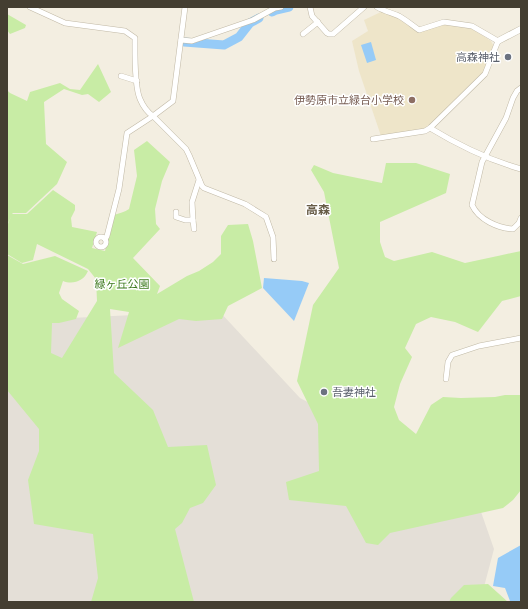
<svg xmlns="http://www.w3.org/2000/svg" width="528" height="609" viewBox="0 0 528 609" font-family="'Source Sans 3','Noto Sans JP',sans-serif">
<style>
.industrial{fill:#e4dfd7}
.education{fill:#eee5c9}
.green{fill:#c8eca5}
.water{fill:#96cbf7}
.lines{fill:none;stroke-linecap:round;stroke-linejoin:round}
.river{stroke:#96cbf7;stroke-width:9}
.minor-casing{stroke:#c1b9a6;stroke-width:6}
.tertiary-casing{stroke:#c1b9a6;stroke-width:7}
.minor{stroke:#fff;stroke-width:5}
.tertiary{stroke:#fff;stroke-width:6}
.worship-dot{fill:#6b7280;stroke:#fff;stroke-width:1.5}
.education-dot{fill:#8d6e63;stroke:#fff;stroke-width:1.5}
.labels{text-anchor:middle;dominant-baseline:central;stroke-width:3;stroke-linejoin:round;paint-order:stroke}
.worship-label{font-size:11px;fill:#5b616d;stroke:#fff;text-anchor:end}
.education-label{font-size:11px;fill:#785e54;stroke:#fff;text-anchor:end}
.park-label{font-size:11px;fill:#3e7b20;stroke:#fff}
.neighbourhood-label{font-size:12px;font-weight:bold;fill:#685d48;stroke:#fff}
</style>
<rect width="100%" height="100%" fill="#f3eee1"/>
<path class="industrial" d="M219,311L300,398L473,489L494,549L480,602H7V321Z"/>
<path class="education" d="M385,10L403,19L418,32L443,24L471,28L491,41L494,47L484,72L425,129L381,136L359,71L352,41L368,31L364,20Z"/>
<g class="green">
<path d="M7,14L26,25L25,28L10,34L7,30Z"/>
<path d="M98,64L111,92L99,102L88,94L82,95L64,89L44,102L46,144L67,162L57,184L26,213H13L12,214H27L53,190L75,205V210L71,218L72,227L97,232L92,248L105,251L114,215C119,213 125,212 129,209L137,176L134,150L147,141L170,162L162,181L155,209L156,224L160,229L133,258L160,286L157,294L187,276L199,271L213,262L221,254V236L228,225L248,224L253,241L262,288L228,306L222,319L196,321L179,319L118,348L129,312L110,309L114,373L153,410L168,447L207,445L216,485L203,503L190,508L182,523L175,529L194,602H91L98,578L93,534L34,524L28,480L39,451V429L7,390V255L23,264L55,256L88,271C84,281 73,285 63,281L59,293L62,299L79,311L76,319L59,323H52L51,353L62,358L97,301L96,279L88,269L37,244L33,260L22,263L7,254V226L11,217L7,225V90L10,93L27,101L30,92L60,83L70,89L80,90Z"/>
<path d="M386,163H416L450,174L446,193L380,222V242L385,257L394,261L432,252L465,263L521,251V296L502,301L478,332L455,322L431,317L416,324L405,348L412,357L400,384L394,407L399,420L416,434L431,405L443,397L461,398L495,397L505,395H521V490L513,500L503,508L458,518L390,533L378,545L366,543L346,506L289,500L286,482L319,471L318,424L297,381L313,305L339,268L324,192L311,170L314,165L333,173L382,183Z"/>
<path d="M488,584L508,602H449L451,598L464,585Z"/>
</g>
<g class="water">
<path d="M371,42L376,60L367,63L361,45Z"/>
<path d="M264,278L302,281L309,283L294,321L263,288Z"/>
<path d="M521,545V602H512L510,601L505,588L493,586L498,558Z"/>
</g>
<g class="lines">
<g class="river">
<path d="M272,12L276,10L289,7"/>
<path d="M184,42L224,45L239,37L250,23L259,18"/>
</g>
<defs>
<g id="minor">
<path d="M30,7L65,23L125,31L135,38C135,54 134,85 140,99C143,106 147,112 153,116L173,101L185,7"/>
<path d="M310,7L312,16L327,33L329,34H333L364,7"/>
<path d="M303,34L318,22"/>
<path d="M181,40L192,41L253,20L275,8L281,7"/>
<path d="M121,76L137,81"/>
<path d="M521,88L517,91L513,98L506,118L482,162L472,205C479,220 498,228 513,229L519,223L521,218"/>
<path d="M430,128C458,145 489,160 521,169"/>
<path d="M373,139L425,131L430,128L485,74L498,41L472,26L444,22L419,30C412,25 406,20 399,16C392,13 384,11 377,7"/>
<path d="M176,212V217L185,220H193L192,202L199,180"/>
<path d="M193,220L194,229"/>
<circle cx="101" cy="242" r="5"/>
<path d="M105,239L107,236L119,189L127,133L153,116L186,149L189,155L202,186L204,188L245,204L266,217L273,237L274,259"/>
<path d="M446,379L448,362L452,355L479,346L521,338"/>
</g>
<path id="tertiary" d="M498,41L521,29"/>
</defs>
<use href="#minor" class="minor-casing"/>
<use href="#tertiary" class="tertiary-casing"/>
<use href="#minor" class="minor"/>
<use href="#tertiary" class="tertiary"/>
</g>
<g class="worship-dot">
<circle cx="508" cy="57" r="4"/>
<circle cx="324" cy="392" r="4"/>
</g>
<circle class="education-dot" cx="412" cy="100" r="4"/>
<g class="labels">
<g class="worship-label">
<text x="500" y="57">高森神社</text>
<text x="332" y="392" text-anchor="start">吾妻神社</text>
</g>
<g class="education-label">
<text x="404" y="100">伊勢原市立緑台小学校</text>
</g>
<g class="park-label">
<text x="122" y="284">緑ヶ丘公園</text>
</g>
<g class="neighbourhood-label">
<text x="318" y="210">高森</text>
</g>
</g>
<rect width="528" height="609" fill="none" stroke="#443e31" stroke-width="16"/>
</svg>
